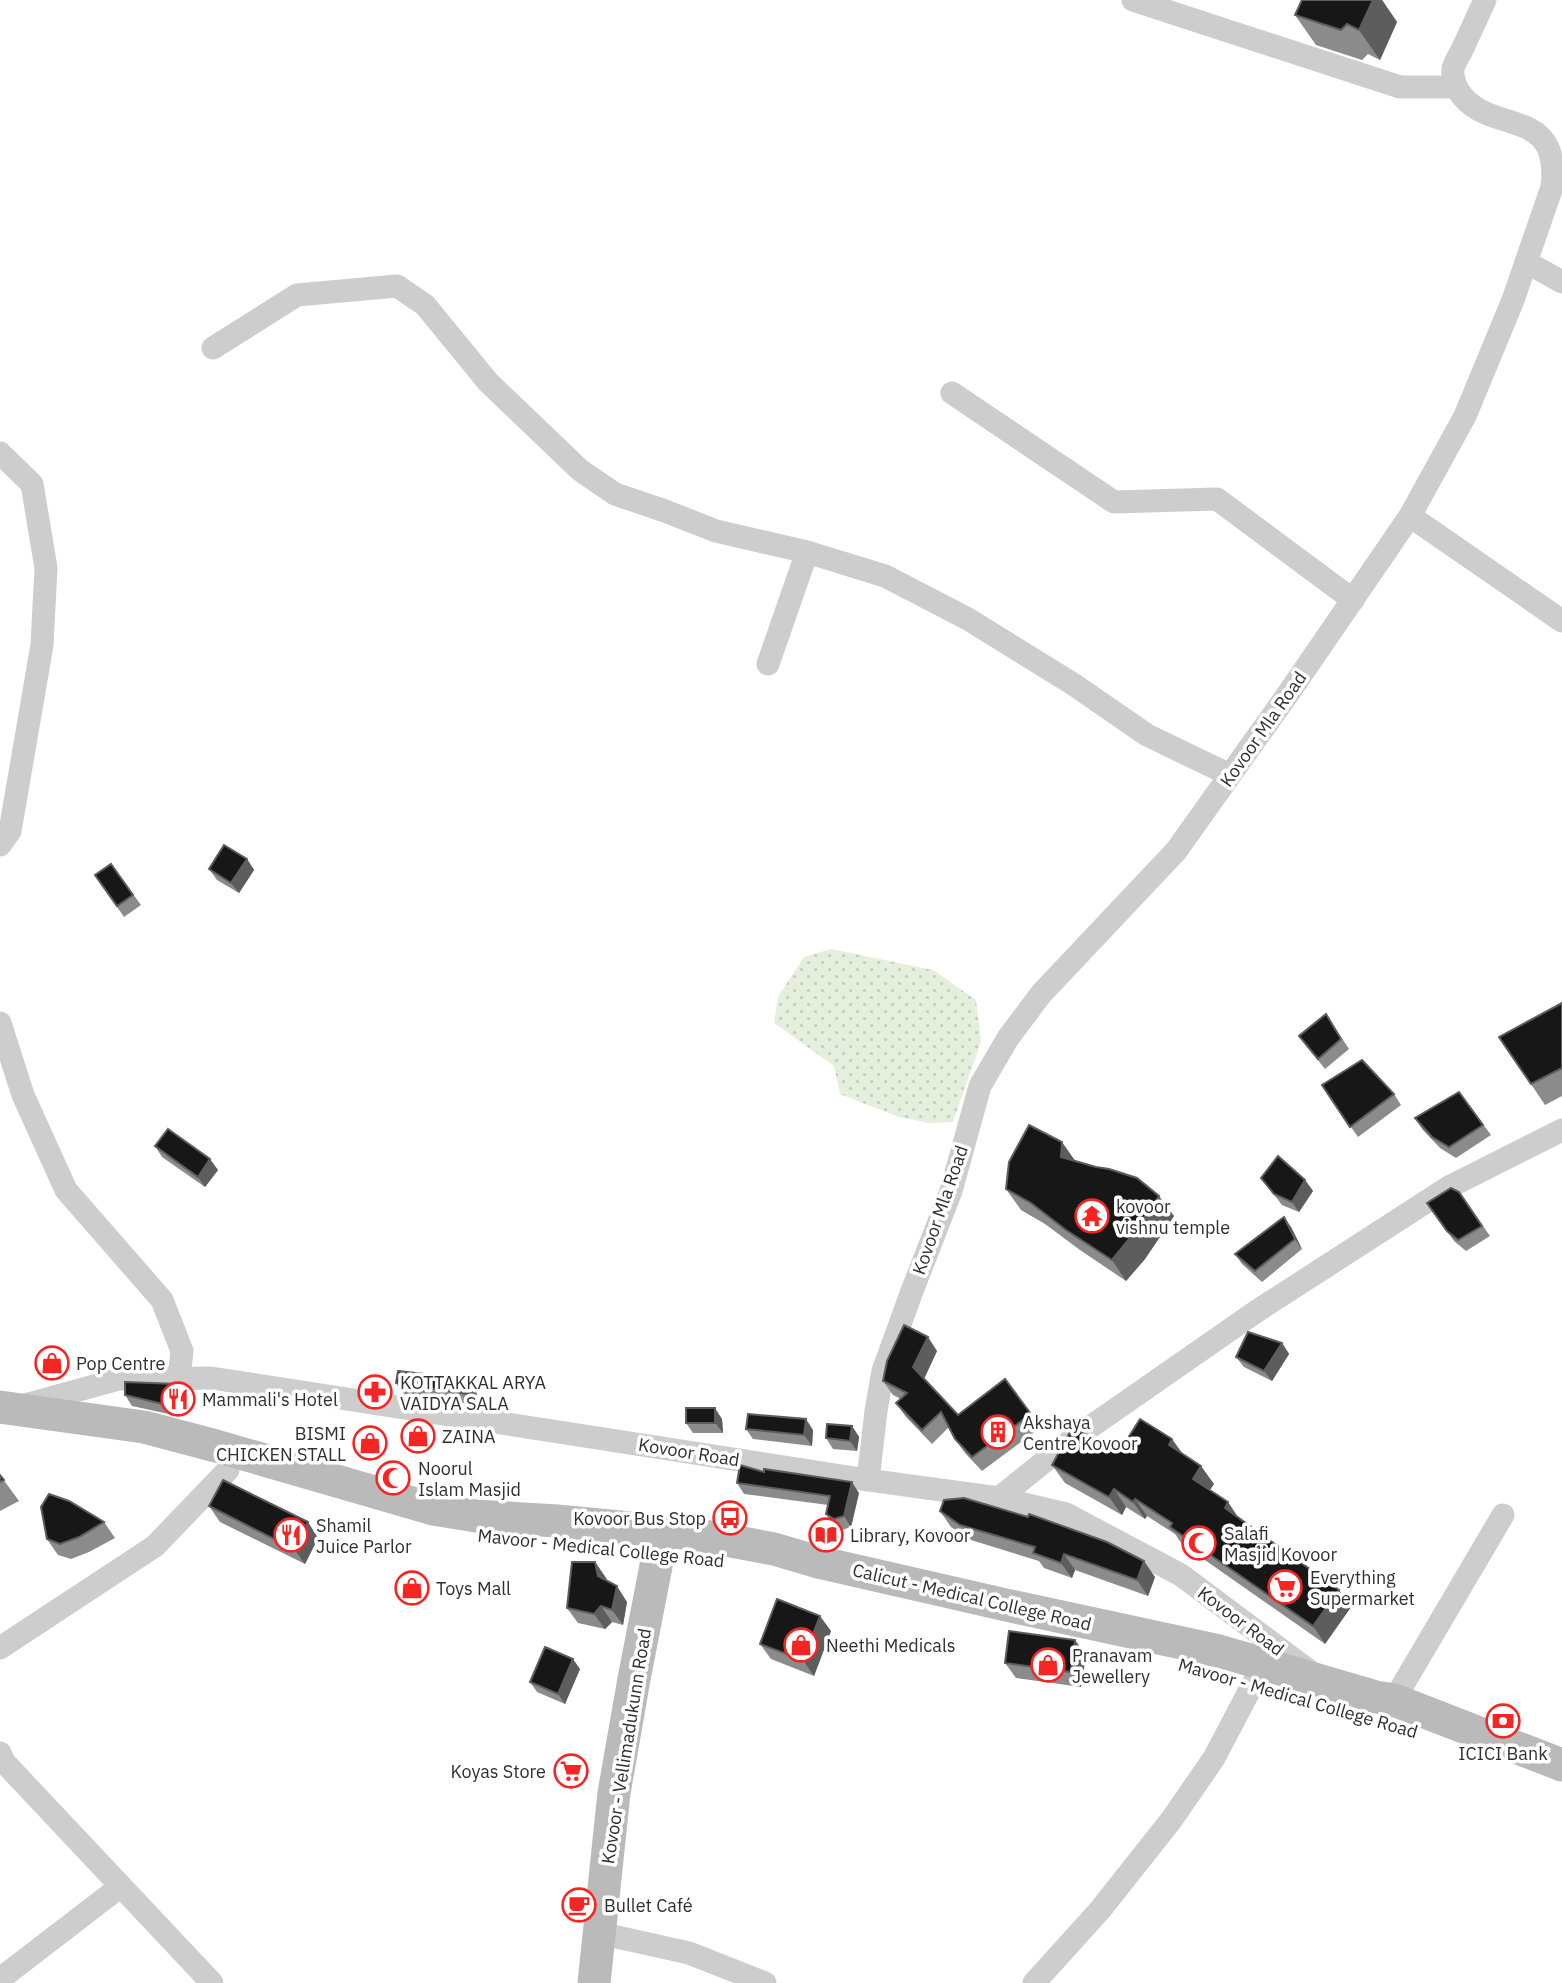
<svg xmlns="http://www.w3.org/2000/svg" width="1562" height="1983" viewBox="0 0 1562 1983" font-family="'IBM Plex Sans',sans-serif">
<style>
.park{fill:url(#park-dots)}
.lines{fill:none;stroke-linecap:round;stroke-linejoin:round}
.street{stroke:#cdcdcd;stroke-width:23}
.secondary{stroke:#bababa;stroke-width:33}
.wall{fill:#8b8b8b}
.shaded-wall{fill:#5d5d5d}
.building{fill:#171717;stroke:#5d5d5d;stroke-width:2}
.labels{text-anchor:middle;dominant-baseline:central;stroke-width:7;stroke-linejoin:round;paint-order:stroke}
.street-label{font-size:18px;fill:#303030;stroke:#fff}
.poi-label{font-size:18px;fill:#303030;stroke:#fff;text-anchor:start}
</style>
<defs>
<pattern id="park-dots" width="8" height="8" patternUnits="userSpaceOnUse" patternTransform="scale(1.75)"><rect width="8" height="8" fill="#e5efdd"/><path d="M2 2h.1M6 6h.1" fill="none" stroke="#c5cdbe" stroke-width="1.8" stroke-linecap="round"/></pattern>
</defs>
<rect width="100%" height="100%" fill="#fff"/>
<path class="park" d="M831,949L933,970L976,1000L981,1042L953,1122L930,1123L899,1117L840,1094L834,1066L774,1023L778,997L804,957Z"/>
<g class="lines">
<g class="street">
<path d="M1133,0L1400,87H1456"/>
<path d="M1526,262L1562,282"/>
<path d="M213,348L297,295L397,286L425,305L488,382L580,470L615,494L665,511L716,531L807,552L885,576L968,619L1073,684L1147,735L1230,775"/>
<path d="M952,393L1114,502L1217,499L1353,600"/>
<path d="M0,453L32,484L46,568L42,645L10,831L0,845"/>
<path d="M1410,516L1562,621"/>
<path d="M768,664L807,552"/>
<path d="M0,1023L23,1095L66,1190L162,1300L182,1351L179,1378"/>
<path d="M21,1406L119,1379L211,1378L868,1480L999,1498L1066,1514L1181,1575L1308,1670"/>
<path d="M868,1480L876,1411L883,1371L912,1291L951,1191L980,1086L1008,1038L1041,994L1176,851L1290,691L1410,516L1465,416L1513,300L1552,187C1562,103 1486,137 1458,90C1455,85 1452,75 1453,69C1454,63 1459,56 1462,50C1470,33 1477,17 1485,0"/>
<path d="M999,1498L1070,1441L1257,1311L1449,1187L1562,1130"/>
<path d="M0,1648L155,1546L228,1470"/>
<path d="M1394,1700L1503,1515"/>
<path d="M0,1753L4,1762L212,1983"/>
<path d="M599,1933L689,1953L765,1983"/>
<path d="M0,1979L121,1886"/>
<path d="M1034,1983L1100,1910L1172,1819L1214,1758L1254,1682"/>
</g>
<g class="secondary">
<path d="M0,1407L144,1427L216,1446L433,1509L476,1516L557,1521L694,1534L774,1549L818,1562L1006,1605L1219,1651L1376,1697L1394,1700L1562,1765"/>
<path d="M594,1983L614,1793L634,1679L656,1566L659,1531"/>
</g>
</g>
<g class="wall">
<path d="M1302,0H1382L1397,22L1380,60L1368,54L1362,60L1316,45L1295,15Z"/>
<path d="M247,859L254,870L239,893L217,880L209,869Z"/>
<path d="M111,864L141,905L124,917L95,875Z"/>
<path d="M1562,1003V1096L1545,1105L1531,1084Z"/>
<path d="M1333,1025L1349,1049L1325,1069L1299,1036Z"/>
<path d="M1322,1085L1394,1094L1401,1105L1358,1137Z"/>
<path d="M1459,1092L1491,1135L1456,1158L1440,1148L1422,1129L1415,1118Z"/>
<path d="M155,1146L218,1170L205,1187L162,1157Z"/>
<path d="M1075,1161L1174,1216L1145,1259L1126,1281L1080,1250L1045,1224L1021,1210L1006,1189Z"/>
<path d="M1261,1178L1305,1180L1313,1191L1299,1212L1282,1205Z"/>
<path d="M1459,1192L1490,1236L1466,1251L1454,1241L1427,1203Z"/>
<path d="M1291,1227L1302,1249L1262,1282L1242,1264L1235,1254Z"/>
<path d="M1282,1343L1289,1354L1272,1381L1244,1367L1236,1357Z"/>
<path d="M937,1351L924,1379L958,1415L1031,1414L1040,1428L982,1471L965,1453L955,1439L949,1427L932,1444L906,1417L896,1403L901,1399L893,1395L883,1381Z"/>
<path d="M470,1379L477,1390L475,1405L404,1394L396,1383Z"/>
<path d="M125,1395H184L178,1416L132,1406Z"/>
<path d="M722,1419L723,1433H693L686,1423Z"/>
<path d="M852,1426L859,1437L857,1451L833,1449L826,1438Z"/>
<path d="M746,1429L813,1430L812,1446L753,1439Z"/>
<path d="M1119,1452L1182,1453L1214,1484L1209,1490L1239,1518L1351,1607L1325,1644L1182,1544L1175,1534L1147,1516L1145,1519L1126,1507L1122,1515L1065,1483L1052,1465Z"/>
<path d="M764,1472L859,1493L851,1527L842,1530L833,1524L826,1514L828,1505L744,1494L737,1483Z"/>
<path d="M0,1475L19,1501L0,1511Z"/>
<path d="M209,1506L318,1538L305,1564L220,1522Z"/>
<path d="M940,1511L1155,1577L1148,1596L1075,1570L1072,1578L1044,1568L1039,1561L971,1540L951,1527Z"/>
<path d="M104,1522L115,1538L89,1552L71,1559L58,1555L47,1539Z"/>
<path d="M595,1562L606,1578L607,1581L627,1602L623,1625L612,1622L605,1629L578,1623L567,1608Z"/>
<path d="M831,1631L814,1676L771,1659L760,1644Z"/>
<path d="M1086,1655L1081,1687L1016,1678L1005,1663Z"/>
<path d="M580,1669L565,1704L537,1692L530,1682Z"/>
</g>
<g class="shaded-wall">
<path d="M1373,0H1382L1397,22L1380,60L1359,30Z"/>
<path d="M247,859L254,870L239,893L231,883Z"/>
<path d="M1062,1142L1076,1162L1061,1157Z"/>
<path d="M210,1159L218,1170L205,1187L198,1177Z"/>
<path d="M1305,1180L1313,1191L1299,1212L1292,1202Z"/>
<path d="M1159,1196L1174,1216L1145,1259L1126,1281L1112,1260Z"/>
<path d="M1284,1217L1291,1227L1302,1249L1295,1239Z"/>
<path d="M928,1337L937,1351L923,1381L913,1367Z"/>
<path d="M1282,1343L1289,1354L1272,1381L1264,1371Z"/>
<path d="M470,1379L477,1390L475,1405L468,1394Z"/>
<path d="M176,1384L184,1395L178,1416L171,1406Z"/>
<path d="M715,1408L722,1419L723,1433L715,1423Z"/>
<path d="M806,1419L813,1430L812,1446L804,1435Z"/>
<path d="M852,1426L859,1437L857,1451L850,1441Z"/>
<path d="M1172,1439L1185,1457L1169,1445Z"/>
<path d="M1201,1466L1214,1484L1205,1497L1193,1479Z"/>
<path d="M852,1482L859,1493L851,1527L844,1516Z"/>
<path d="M1114,1489L1126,1507L1122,1515L1109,1497Z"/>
<path d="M1135,1499L1147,1516L1145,1519L1133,1502Z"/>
<path d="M1228,1502L1240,1520L1225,1508Z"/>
<path d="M308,1522L318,1538L305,1564L294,1549Z"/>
<path d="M1064,1554L1075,1570L1072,1578L1061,1563Z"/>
<path d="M1144,1561L1155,1577L1148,1596L1137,1580Z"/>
<path d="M595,1562L606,1578L609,1592L598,1576Z"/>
<path d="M617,1586L627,1602L623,1625L612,1610Z"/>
<path d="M1339,1590L1351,1607L1325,1644L1313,1626Z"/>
<path d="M601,1606L612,1622L605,1629L594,1614Z"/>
<path d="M820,1616L831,1631L814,1676L803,1660Z"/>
<path d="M1075,1640L1086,1655L1081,1687L1071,1672Z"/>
<path d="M573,1659L580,1669L565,1704L558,1694Z"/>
</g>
<g class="building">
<path d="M1302,0H1373L1359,30L1347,24L1341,30L1295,15Z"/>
<path d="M224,845L247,859L231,883L209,869Z"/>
<path d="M111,864L133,895L117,906L95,875Z"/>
<path d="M1562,1003V1068L1531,1084L1499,1037Z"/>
<path d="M1326,1014L1341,1039L1318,1059L1299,1036Z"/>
<path d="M1362,1060L1394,1094L1350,1127L1322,1085Z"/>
<path d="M1459,1092L1483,1125L1449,1147L1432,1137L1415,1118Z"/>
<path d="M1029,1125L1062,1142L1061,1157L1096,1167L1109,1169L1137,1178L1159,1196L1130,1238L1112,1260L1066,1230L1031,1203L1006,1189L1009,1162Z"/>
<path d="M168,1129L210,1159L198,1177L155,1146Z"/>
<path d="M1278,1156L1305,1180L1292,1202L1274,1194L1261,1178Z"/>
<path d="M1451,1188L1459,1192L1482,1226L1458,1240L1447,1231L1427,1203Z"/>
<path d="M1284,1217L1295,1239L1255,1271L1235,1254Z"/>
<path d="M904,1325L928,1337L913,1367L958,1415L1005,1379L1031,1414L972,1457L955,1439L941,1412L922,1430L896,1403L907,1393L883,1381L887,1361Z"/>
<path d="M1248,1332L1282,1343L1264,1371L1236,1357Z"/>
<path d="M398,1371L470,1379L468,1394L396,1383Z"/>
<path d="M125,1382L176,1384L171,1406L125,1395Z"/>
<rect x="686" y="1408" width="29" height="15"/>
<path d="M748,1414L806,1419L804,1435L746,1429Z"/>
<path d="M1140,1419L1172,1439L1169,1445L1201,1466L1193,1479L1228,1502L1225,1508L1339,1590L1313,1626L1170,1527L1172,1523L1135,1499L1133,1502L1114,1489L1109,1497L1052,1465L1070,1432L1075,1429L1119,1452Z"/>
<path d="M827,1424L852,1426L850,1441L826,1438Z"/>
<path d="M740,1465L764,1472V1469L852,1482L844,1516L834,1519L826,1514L830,1496L737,1483Z"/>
<path d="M0,1475L4,1480L0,1482Z"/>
<path d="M223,1480L308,1522L294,1549L209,1506Z"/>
<path d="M49,1494L69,1501L104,1522L79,1537L60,1544L47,1539L41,1507Z"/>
<path d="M964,1498L1028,1517L1029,1514L1107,1542L1144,1561L1137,1580L1064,1554L1061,1563L1033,1553L1035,1547L960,1525L940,1511L944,1500Z"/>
<path d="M572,1562H595L598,1576L617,1586L612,1610L601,1606L594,1614L567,1608Z"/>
<path d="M777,1599L820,1616L803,1660L760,1644Z"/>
<path d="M1009,1631L1075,1640L1071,1672L1005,1663Z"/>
<path d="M545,1647L573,1659L558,1694L530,1682Z"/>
</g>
<defs>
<symbol id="temple-ring" viewBox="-11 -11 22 22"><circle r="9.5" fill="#fff" stroke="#f62523" stroke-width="1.5"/><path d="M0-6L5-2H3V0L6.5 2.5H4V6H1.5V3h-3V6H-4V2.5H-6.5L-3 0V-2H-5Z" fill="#f62523"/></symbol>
<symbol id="shop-ring" viewBox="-11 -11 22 22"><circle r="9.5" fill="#fff" stroke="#f62523" stroke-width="1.5"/><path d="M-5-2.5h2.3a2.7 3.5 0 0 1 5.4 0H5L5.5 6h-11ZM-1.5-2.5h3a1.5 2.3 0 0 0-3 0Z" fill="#f62523"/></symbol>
<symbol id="pharmacy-ring" viewBox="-11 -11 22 22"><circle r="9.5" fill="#fff" stroke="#f62523" stroke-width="1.5"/><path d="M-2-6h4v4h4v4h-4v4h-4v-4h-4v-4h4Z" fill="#f62523"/></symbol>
<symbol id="restaurant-ring" viewBox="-11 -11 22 22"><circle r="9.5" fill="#fff" stroke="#f62523" stroke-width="1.5"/><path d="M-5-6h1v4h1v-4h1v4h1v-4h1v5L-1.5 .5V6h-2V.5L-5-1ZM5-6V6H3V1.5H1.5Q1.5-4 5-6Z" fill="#f62523"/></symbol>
<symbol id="building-ring" viewBox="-11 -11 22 22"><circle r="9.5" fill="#fff" stroke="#f62523" stroke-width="1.5"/><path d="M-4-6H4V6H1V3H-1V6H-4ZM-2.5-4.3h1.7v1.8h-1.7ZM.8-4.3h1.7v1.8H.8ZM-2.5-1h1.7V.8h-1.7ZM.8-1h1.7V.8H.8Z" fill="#f62523"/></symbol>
<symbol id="mosque-ring" viewBox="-11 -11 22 22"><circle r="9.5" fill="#fff" stroke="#f62523" stroke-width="1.5"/><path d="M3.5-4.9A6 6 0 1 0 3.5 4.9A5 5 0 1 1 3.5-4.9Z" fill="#f62523"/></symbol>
<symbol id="bus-ring" viewBox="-11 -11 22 22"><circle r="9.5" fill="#fff" stroke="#f62523" stroke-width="1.5"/><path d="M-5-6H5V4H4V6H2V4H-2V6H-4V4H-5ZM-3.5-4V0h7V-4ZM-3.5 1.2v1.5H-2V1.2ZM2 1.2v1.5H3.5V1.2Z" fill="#f62523"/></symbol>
<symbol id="library-ring" viewBox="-11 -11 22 22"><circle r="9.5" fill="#fff" stroke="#f62523" stroke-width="1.5"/><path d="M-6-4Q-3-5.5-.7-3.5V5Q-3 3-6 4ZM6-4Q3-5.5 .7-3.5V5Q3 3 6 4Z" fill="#f62523"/></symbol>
<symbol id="supermarket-ring" viewBox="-11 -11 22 22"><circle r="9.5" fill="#fff" stroke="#f62523" stroke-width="1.5"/><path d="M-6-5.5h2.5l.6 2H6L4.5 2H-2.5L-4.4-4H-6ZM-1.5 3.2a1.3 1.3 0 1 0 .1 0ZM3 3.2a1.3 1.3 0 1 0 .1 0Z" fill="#f62523"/></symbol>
<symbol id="bank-ring" viewBox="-11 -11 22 22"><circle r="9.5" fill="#fff" stroke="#f62523" stroke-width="1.5"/><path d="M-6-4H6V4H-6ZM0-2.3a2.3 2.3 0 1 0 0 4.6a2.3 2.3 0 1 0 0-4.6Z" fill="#f62523"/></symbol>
<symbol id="cafe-ring" viewBox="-11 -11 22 22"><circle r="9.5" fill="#fff" stroke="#f62523" stroke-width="1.5"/><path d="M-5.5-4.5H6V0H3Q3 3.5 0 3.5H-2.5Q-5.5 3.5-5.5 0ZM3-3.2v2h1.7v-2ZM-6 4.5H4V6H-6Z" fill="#f62523"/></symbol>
</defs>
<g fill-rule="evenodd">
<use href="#temple-ring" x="1073" y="1197" width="38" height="38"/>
<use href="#shop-ring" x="33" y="1344" width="38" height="38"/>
<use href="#pharmacy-ring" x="356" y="1373" width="38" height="38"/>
<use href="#restaurant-ring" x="159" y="1380" width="38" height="38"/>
<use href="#building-ring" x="979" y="1413" width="38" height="38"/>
<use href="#shop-ring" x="399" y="1417" width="38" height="38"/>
<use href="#shop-ring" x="351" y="1424" width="38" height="38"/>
<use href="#mosque-ring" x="374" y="1459" width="38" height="38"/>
<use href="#bus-ring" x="711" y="1499" width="38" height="38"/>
<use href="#restaurant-ring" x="272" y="1516" width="38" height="38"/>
<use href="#library-ring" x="807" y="1516" width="38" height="38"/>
<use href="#mosque-ring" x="1180" y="1524" width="38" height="38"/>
<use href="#supermarket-ring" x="1266" y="1568" width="38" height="38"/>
<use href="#shop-ring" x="393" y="1569" width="38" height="38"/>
<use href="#shop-ring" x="782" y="1626" width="38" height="38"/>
<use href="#shop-ring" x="1029" y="1646" width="38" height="38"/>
<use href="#bank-ring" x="1484" y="1702" width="38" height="38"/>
<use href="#supermarket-ring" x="552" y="1752" width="38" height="38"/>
<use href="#cafe-ring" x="560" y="1886" width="38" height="38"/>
</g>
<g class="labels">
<g class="street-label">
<text transform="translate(1263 729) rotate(-55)">Kovoor Mla Road</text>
<text transform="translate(940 1210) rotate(-71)">Kovoor Mla Road</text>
<text transform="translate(689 1452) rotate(9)">Kovoor Road</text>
<text transform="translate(601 1548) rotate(6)">Mavoor - Medical College Road</text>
<text transform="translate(972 1597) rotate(13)">Calicut - Medical College Road</text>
<text transform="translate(1241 1621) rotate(37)">Kovoor Road</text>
<text transform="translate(1298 1698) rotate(16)">Mavoor - Medical College Road</text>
<text transform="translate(626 1746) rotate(-81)">Kovoor - Vellimadukunn Road</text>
</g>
<g class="poi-label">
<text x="1116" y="1206">kovoor<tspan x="1116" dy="21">vishnu temple</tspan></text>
<text x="76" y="1363">Pop Centre</text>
<text x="400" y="1382">KOTTAKKAL ARYA<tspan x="400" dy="21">VAIDYA SALA</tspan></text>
<text x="202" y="1399">Mammali's Hotel</text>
<text x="1023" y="1422">Akshaya<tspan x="1023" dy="21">Centre Kovoor</tspan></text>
<text x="346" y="1433" text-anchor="end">BISMI<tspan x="346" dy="21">CHICKEN STALL</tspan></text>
<text x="442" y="1436">ZAINA</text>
<text x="418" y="1468">Noorul<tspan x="418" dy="21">Islam Masjid</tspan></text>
<text x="706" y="1518" text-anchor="end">Kovoor Bus Stop</text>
<text x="316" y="1525">Shamil<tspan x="316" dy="21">Juice Parlor</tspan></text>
<text x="1224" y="1533">Salafi<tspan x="1224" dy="21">Masjid Kovoor</tspan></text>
<text x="850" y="1535">Library, Kovoor</text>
<text x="1310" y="1577">Everything<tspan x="1310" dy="21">Supermarket</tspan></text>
<text x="436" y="1588">Toys Mall</text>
<text x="826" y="1645">Neethi Medicals</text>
<text x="1072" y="1655">Pranavam<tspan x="1072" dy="21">Jewellery</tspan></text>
<text x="1503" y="1753" text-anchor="middle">ICICI Bank</text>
<text x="546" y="1771" text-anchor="end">Koyas Store</text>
<text x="604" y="1905">Bullet Café</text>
</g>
</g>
</svg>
